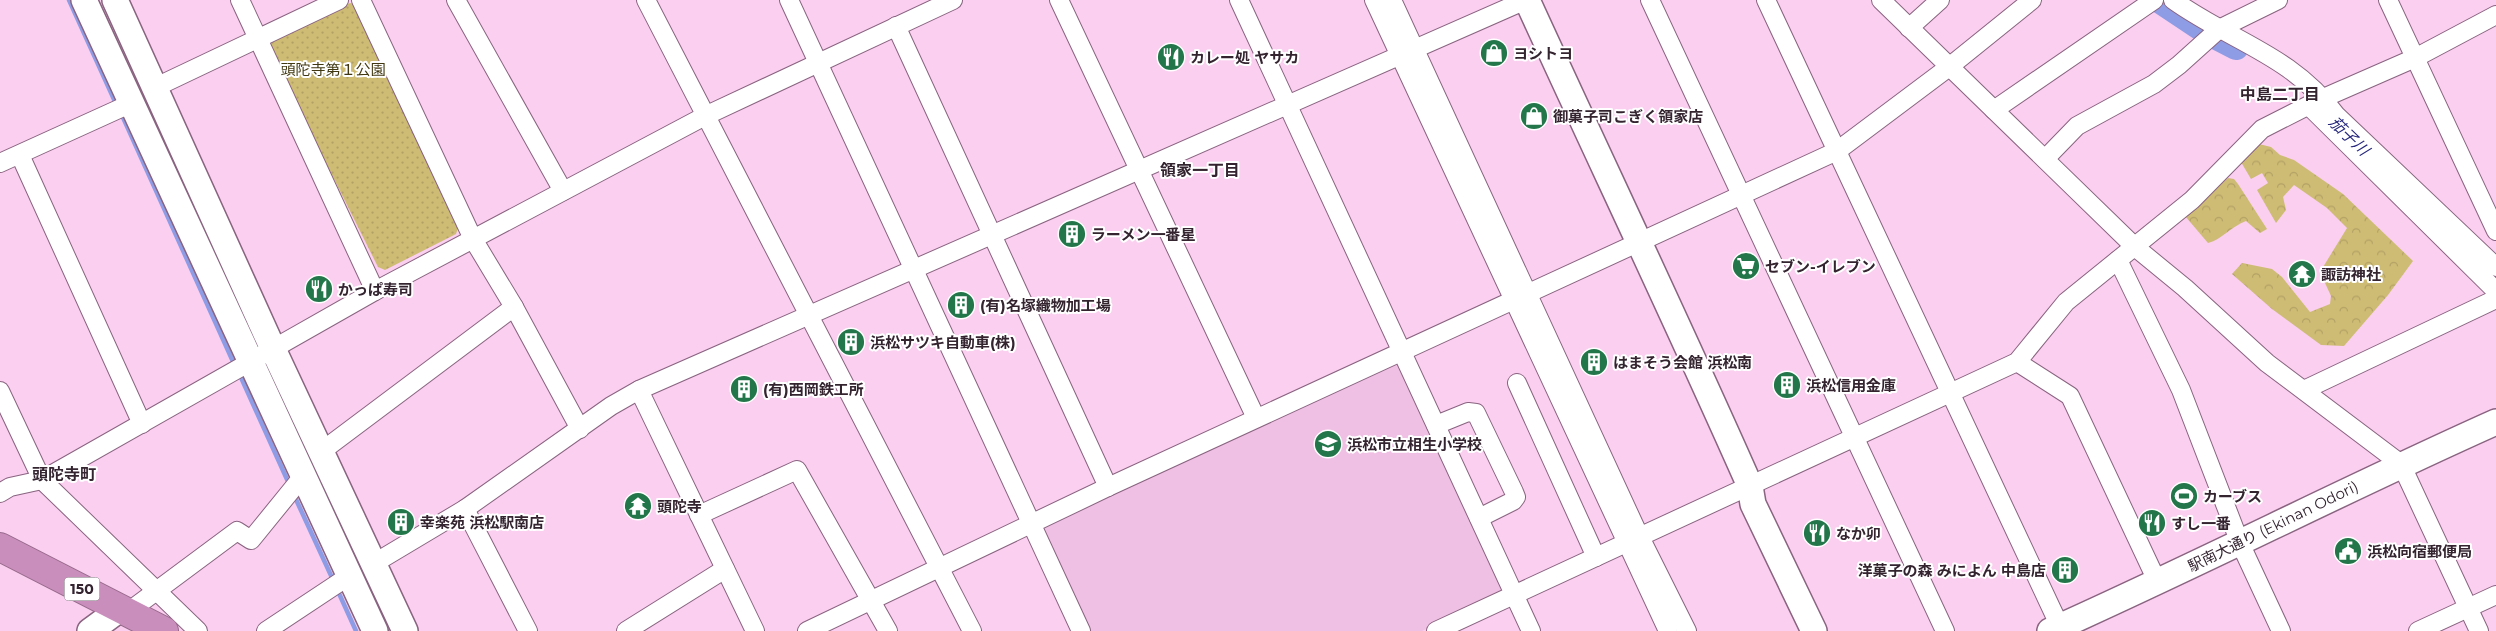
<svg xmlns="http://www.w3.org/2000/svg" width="2496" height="631" viewBox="0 0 2496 631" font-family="Montserrat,'Noto Sans JP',sans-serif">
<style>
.built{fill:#efc0e3}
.forest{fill:url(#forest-crowns)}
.park{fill:url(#park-dots)}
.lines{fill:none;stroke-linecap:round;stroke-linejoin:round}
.stream{stroke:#8e9ce6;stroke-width:4.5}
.river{stroke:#8e9ce6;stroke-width:26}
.street-casing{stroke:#896380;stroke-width:20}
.secondary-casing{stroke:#896380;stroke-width:28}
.highway-casing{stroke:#96698b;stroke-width:30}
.street{stroke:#fff;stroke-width:18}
.secondary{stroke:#fff;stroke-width:25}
.highway{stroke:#ca8ebc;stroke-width:28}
.labels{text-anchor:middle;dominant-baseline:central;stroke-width:4;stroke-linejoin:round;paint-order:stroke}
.shield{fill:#fff;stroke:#71666e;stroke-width:1}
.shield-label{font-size:14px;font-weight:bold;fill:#342430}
.poi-label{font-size:15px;font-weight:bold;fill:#342430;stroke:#fff;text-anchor:start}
.park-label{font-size:15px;fill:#413812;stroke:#fff}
.street-label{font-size:15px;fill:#342430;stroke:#fff}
.neighbourhood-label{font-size:16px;font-weight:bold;fill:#342430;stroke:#fff}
.water-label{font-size:16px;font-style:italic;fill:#26277c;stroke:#fff}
</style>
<defs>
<pattern id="forest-crowns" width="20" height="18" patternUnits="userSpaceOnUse" patternTransform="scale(1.25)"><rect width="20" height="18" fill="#cebc74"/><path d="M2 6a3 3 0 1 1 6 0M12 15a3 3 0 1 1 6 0" fill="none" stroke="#b2a165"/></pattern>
<pattern id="park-dots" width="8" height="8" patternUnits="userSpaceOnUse" patternTransform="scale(1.25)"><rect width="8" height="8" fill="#cebc74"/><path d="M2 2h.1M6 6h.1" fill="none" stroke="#b2a165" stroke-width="1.8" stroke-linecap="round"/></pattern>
</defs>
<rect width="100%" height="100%" fill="#facfef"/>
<path class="built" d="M1398,361L1506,592L1422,631H1088L1040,527Z"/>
<g class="forest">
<path d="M2259,144L2271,147L2280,155L2294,160L2343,194L2413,261L2388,295L2344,346L2321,345L2272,309L2232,274L2242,263L2272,269L2282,277L2310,312L2330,304L2331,296L2320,272L2347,228L2327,208L2294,185L2283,197L2286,210L2276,223L2257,190L2268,183L2262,173L2251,179L2241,162Z"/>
<path d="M2228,178L2234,179L2238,184L2267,229L2260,233L2246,221C2230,227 2223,239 2208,243L2185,216Z"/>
</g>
<path class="park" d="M350,3L357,5L459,225L456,234L385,270L378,267L268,47L270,40Z"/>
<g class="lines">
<g class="stream">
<path d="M69,0L117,106"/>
<path d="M121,113L235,366"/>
<path d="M239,373L290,486"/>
<path d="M293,493L334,582"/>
<path d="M337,589L356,631"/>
</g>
<path class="river" d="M2159,0L2207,32L2236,47"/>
<defs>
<g id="street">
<path d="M240,0L375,291"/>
<path d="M361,0L473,239L514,307L580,429"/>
<path d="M456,0L563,191"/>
<path d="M646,0L972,631"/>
<path d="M789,0L1081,631"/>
<path d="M1059,0L1256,418"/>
<path d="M1239,0L1531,631"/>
<path d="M1374,0L1668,631"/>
<path d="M1392,0L1637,531L1687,631"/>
<path d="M1650,0L1945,631"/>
<path d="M1766,0L2062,631"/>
<path d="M1881,0L2135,247L2185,288L2267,363L2401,464L2479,631"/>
<path d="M2173,0C2230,41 2292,55 2336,115L2496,267"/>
<path d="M2388,0L2496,231"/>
<path d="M896,26L1108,487"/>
<path d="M1909,28L1940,0"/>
<path d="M156,87L339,0"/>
<path d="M2309,106L2496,291"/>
<path d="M1994,110L2154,0"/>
<path d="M20,155L142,424"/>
<path d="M2045,159L2077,126L2154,84L2179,65L2219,29L2278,0"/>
<path d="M0,163L132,103"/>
<path d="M2118,260L2181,390L2240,543L2281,631"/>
<path d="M2017,362L2070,396L2157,581"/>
<path d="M1517,383L1596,557"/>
<path d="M639,390L755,631"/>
<path d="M2304,390L2496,299"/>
<path d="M0,391L42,480L198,631"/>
<path d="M1436,425L1468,412L1476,413L1514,492L1516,497L1513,501L1479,518"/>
<path d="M322,451L514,307"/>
<path d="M0,493L10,487L42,480L375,291L705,116L953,0"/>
<path d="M465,509L528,631"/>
<path d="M699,515L797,470L888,631"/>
<path d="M373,564L465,509L611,406L639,390L1526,0"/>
<path d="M128,612L237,531L251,540L303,476"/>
<path d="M266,631L349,576"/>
<path d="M626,631L725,569"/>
<path d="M807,631L1108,487L1837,151L1949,67L2032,0"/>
<path d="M1436,631L2017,362L2066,302L2192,200L2262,129L2319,100L2415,58L2496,15"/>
<path d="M2418,631L2496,595"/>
</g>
<g id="secondary">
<path d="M84,0L375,631"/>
<path d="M115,0L273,349L405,631"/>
<path d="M1527,0C1601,162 1678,323 1750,486L1753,504L1814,631"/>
<path d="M90,631L120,609"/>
<path d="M2050,631C2200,564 2346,489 2496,422"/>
</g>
<path id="highway" d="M0,547L164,631"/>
</defs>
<use href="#street" class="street-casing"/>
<use href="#secondary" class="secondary-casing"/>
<use href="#highway" class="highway-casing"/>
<use href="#street" class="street"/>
<use href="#secondary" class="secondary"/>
<use href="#highway" class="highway"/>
</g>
<defs>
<symbol id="shop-disc" viewBox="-11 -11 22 22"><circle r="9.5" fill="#227649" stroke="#fff"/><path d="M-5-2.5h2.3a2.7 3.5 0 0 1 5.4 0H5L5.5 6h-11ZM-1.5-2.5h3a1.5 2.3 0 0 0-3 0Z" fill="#fff"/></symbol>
<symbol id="restaurant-disc" viewBox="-11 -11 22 22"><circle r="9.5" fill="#227649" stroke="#fff"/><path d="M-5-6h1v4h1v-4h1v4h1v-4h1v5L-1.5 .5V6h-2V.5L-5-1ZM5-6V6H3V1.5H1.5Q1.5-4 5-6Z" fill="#fff"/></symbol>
<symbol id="building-disc" viewBox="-11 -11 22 22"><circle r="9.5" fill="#227649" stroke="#fff"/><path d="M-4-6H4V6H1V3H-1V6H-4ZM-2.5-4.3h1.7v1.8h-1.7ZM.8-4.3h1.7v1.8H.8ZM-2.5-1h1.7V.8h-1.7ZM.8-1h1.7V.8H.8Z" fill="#fff"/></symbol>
<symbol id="supermarket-disc" viewBox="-11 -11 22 22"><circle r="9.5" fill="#227649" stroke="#fff"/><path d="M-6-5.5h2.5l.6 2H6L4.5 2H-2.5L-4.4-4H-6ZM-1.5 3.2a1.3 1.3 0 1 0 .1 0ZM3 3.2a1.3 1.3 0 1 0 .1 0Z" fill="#fff"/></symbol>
<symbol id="temple-disc" viewBox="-11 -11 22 22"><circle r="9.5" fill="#227649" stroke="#fff"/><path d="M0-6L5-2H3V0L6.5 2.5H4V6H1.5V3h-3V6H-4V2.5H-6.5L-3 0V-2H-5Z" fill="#fff"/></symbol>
<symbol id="school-disc" viewBox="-11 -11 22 22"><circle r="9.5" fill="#227649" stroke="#fff"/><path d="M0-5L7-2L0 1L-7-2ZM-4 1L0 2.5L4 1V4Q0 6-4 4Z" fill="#fff"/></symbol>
<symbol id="stadium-disc" viewBox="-11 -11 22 22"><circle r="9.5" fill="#227649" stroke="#fff"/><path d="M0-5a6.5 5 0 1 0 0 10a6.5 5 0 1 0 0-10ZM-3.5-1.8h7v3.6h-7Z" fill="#fff"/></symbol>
<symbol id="civic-disc" viewBox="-11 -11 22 22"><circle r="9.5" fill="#227649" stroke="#fff"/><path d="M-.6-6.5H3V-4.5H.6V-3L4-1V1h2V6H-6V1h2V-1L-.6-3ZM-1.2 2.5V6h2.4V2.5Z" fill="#fff"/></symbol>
</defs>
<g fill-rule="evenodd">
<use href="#shop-disc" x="1478" y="37" width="32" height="32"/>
<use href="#restaurant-disc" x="1155" y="41" width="32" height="32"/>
<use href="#shop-disc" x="1518" y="100" width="32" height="32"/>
<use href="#building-disc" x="1056" y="218" width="32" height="32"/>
<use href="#supermarket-disc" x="1730" y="250" width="32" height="32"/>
<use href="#temple-disc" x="2286" y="258" width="32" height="32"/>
<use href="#restaurant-disc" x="303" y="273" width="32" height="32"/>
<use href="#building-disc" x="945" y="289" width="32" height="32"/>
<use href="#building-disc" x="835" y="326" width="32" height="32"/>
<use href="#building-disc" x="1578" y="346" width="32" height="32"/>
<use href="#building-disc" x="1771" y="369" width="32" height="32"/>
<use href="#building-disc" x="728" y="373" width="32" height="32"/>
<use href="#school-disc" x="1312" y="428" width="32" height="32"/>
<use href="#stadium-disc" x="2168" y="480" width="32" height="32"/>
<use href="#temple-disc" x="622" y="490" width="32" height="32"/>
<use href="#building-disc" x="385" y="506" width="32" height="32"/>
<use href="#restaurant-disc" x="2136" y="507" width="32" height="32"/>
<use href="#restaurant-disc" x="1801" y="517" width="32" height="32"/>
<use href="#civic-disc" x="2332" y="535" width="32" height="32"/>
<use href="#building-disc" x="2049" y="554" width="32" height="32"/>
</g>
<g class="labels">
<rect class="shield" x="64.5" y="577.5" width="35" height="23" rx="4"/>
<g class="shield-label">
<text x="82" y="589">150</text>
</g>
<g class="poi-label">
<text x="1513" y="53">ヨシトヨ</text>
<text x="1190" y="57">カレー処 ヤサカ</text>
<text x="1553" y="116">御菓子司こぎく領家店</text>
<text x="1091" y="234">ラーメン一番星</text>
<text x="1765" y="266">セブン-イレブン</text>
<text x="2321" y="274">諏訪神社</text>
<text x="338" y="289">かっぱ寿司</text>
<text x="980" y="305">(有)名塚織物加工場</text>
<text x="870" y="342">浜松サツキ自動車(株)</text>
<text x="1613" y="362">はまそう会館 浜松南</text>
<text x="1806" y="385">浜松信用金庫</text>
<text x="763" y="389">(有)西岡鉄工所</text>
<text x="1347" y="444">浜松市立相生小学校</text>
<text x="2203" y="496">カーブス</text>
<text x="657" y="506">頭陀寺</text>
<text x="420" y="522">幸楽苑 浜松駅南店</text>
<text x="2171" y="523">すし一番</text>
<text x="1836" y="533">なか卯</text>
<text x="2367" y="551">浜松向宿郵便局</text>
<text x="2046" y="570" text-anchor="end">洋菓子の森 みによん 中島店</text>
</g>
<g class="park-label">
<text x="333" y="69">頭陀寺第１公園</text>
</g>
<g class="street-label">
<text transform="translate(2273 526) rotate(-26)">駅南大通り (Ekinan Odori)</text>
</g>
<g class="neighbourhood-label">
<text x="2280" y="94">中島二丁目</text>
<text x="1200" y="170">領家一丁目</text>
<text x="64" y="474">頭陀寺町</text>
</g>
<g class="water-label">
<text transform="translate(2349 136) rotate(44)">茄子川</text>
</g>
</g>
</svg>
